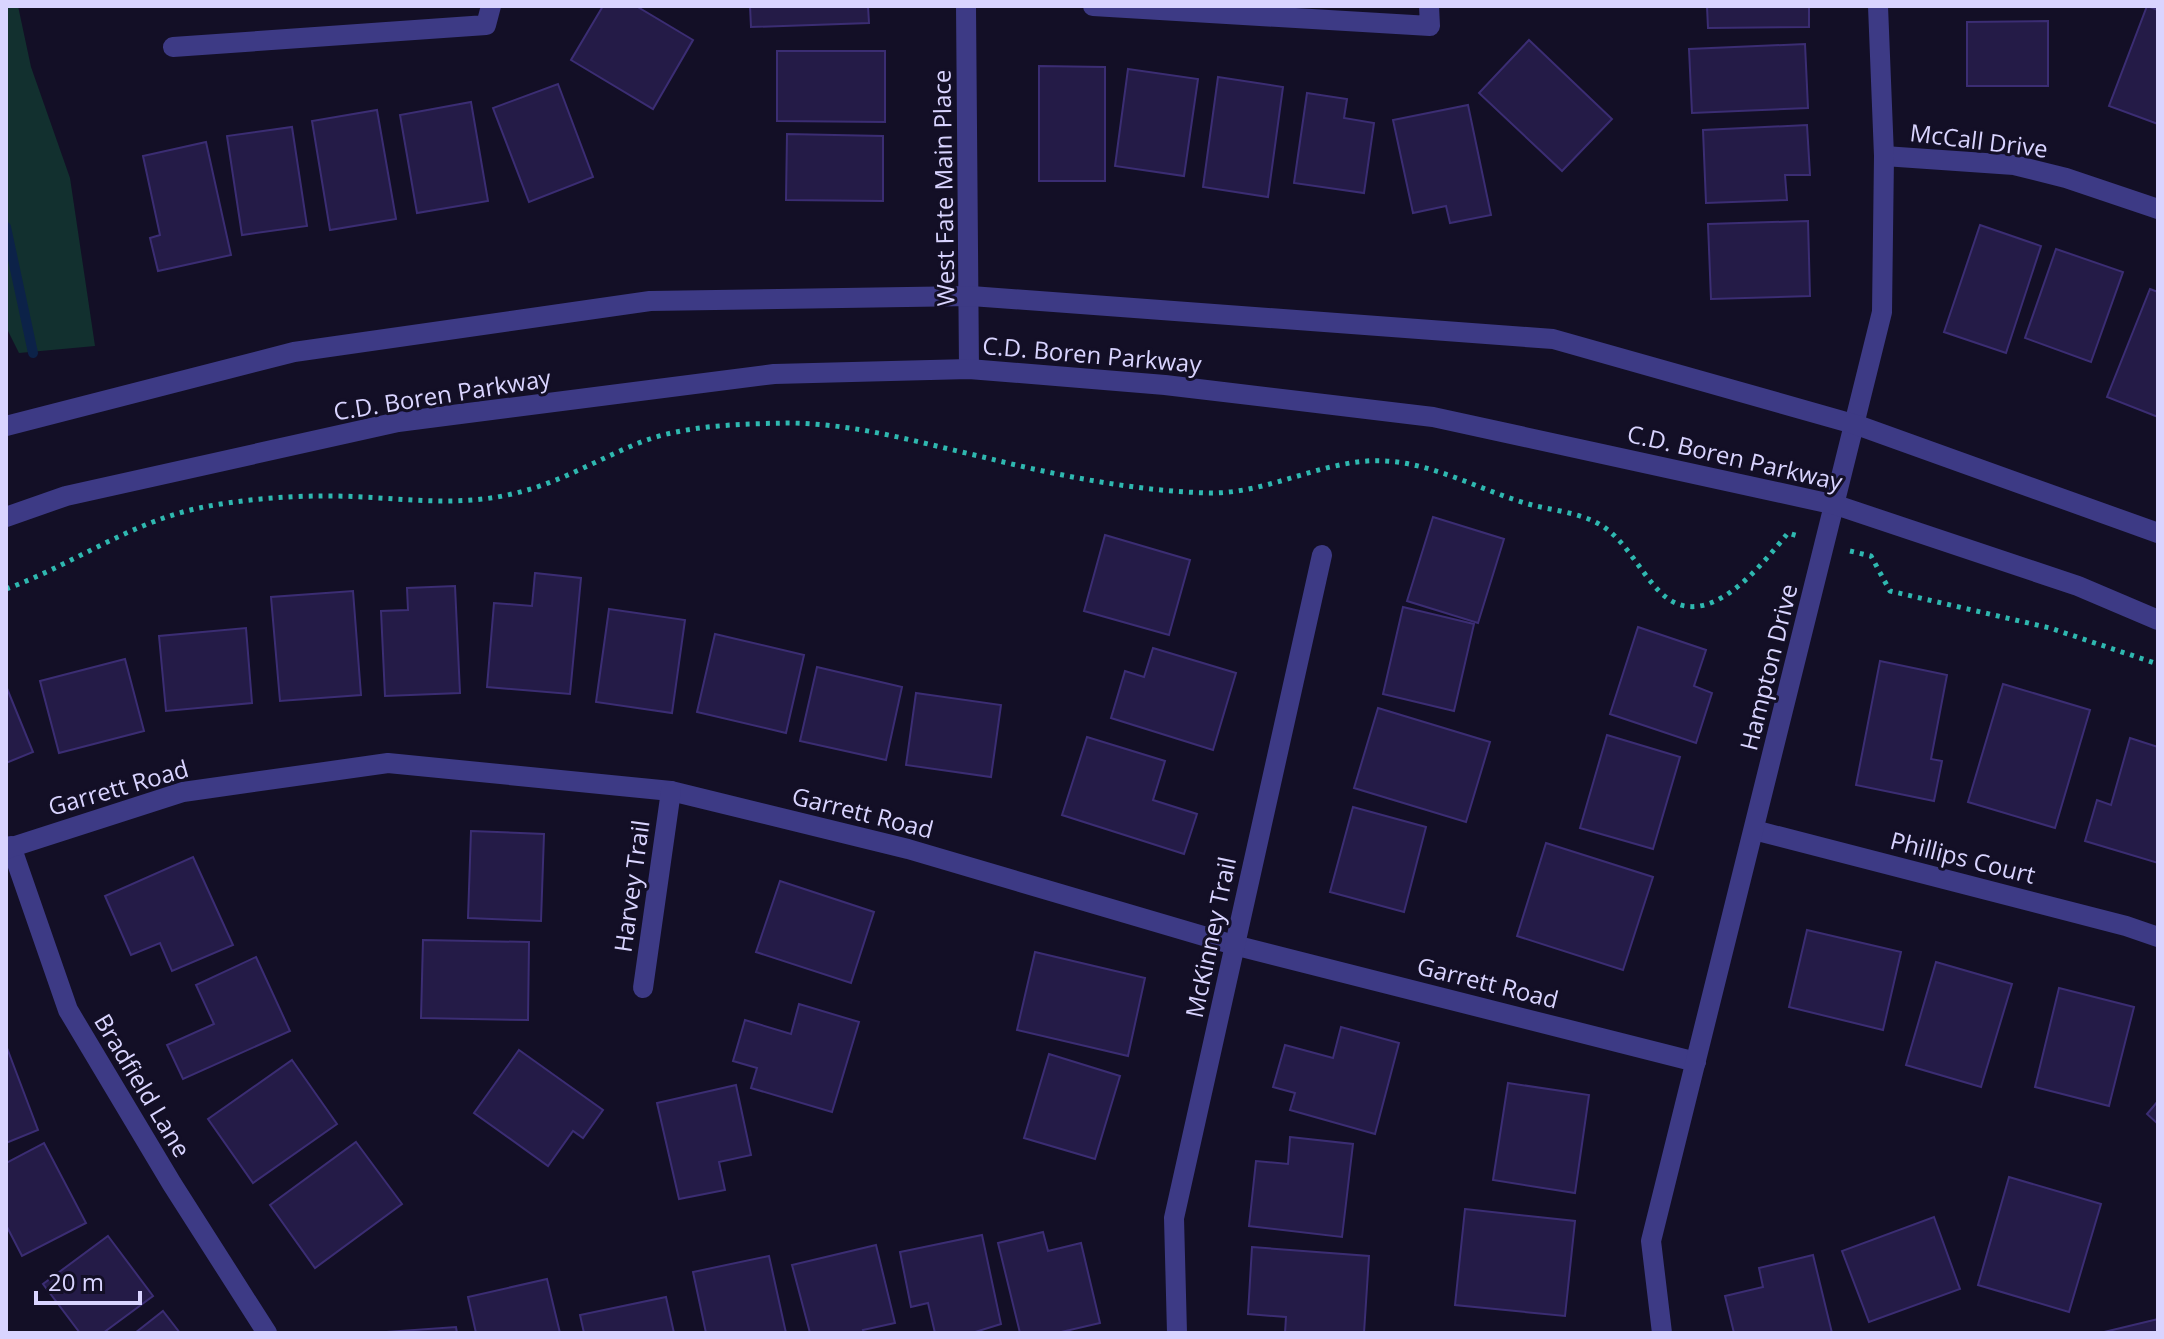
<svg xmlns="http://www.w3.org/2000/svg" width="2164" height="1339" viewBox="0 0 2164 1339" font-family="'Open Sans',sans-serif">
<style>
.green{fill:#12302f}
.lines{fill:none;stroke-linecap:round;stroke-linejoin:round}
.stream{stroke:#0c2248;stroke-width:10}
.building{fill:#241b47;stroke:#3b2d73;stroke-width:2}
.path{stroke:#2fb8b0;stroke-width:5;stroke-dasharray:4 6;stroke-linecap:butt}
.minor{stroke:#3d3a85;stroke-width:20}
.tertiary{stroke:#3d3a85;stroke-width:20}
.labels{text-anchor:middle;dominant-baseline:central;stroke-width:6;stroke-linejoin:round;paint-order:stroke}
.street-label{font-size:24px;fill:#d9d4ff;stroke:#130f26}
</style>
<rect width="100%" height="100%" fill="#130f26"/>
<path class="green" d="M6,6H18L31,67L70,178L95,346L19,353L6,327Z"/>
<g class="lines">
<path class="stream" d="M6,227L33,353"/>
</g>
<g class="building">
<path d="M603,6H636L693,40L653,109L571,60Z"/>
<path d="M750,6H868L869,23L751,27Z"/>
<path d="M1707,6H1809V27L1708,28Z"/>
<path d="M2147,6L2158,10V124L2109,106Z"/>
<path d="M2048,21V86H1967V22Z"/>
<path d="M1529,40L1612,119L1562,171L1479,93Z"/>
<path d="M1805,44L1808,108L1692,113L1689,49Z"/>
<path d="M777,51H885V122L777,121Z"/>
<path d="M1039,66L1105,67V181H1039Z"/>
<path d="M1128,69L1198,79L1184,176L1115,166Z"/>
<path d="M1218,77L1283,87L1268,197L1203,187Z"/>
<path d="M558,84L593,177L529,202L493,108Z"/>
<path d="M1307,93L1347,99L1344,118L1374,123L1364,193L1294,183Z"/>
<path d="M471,102L488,201L417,213L400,115Z"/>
<path d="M1468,105L1491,215L1450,223L1446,206L1413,213L1393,120Z"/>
<path d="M377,110L396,219L330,230L312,121Z"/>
<path d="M1807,125L1810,175H1785L1787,200L1706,203L1703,130Z"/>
<path d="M292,127L307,226L242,235L227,136Z"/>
<path d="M787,134L883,136V201L786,200Z"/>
<path d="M206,142L231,255L158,271L150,238L160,235L143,156Z"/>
<path d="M1808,221L1810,296L1711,299L1708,224Z"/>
<path d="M1980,225L2041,246L2006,353L1944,332Z"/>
<path d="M2056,249L2123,272L2091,362L2025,338Z"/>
<path d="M2150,289L2158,292V417L2107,397Z"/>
<path d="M1433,517L1504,539L1478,623L1407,601Z"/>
<path d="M1105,535L1190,560L1169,635L1084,611Z"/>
<path d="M535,573L581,578L570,694L487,687L494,603L532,606Z"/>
<path d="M455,586L460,693L385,696L381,611L408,610L407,588Z"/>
<path d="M353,591L361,695L280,701L271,597Z"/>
<path d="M1403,607L1474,624L1454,711L1383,694Z"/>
<path d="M609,609L685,620L672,713L596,702Z"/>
<path d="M1638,627L1706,650L1694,686L1712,693L1696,743L1610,714Z"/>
<path d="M246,628L252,703L166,711L159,636Z"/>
<path d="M715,634L804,655L786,733L697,712Z"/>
<path d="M1153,648L1236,673L1213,750L1111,718L1125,671L1144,677Z"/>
<path d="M125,659L144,731L59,753L40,681Z"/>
<path d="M1880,661L1947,675L1931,759L1942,761L1934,801L1856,785Z"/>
<path d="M817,667L902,687L886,760L800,741Z"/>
<path d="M2003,684L2090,710L2055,828L1968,802Z"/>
<path d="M6,686L33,752L6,763Z"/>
<path d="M916,693L1001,705L991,777L906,765Z"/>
<path d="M1378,708L1490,742L1466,822L1354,788Z"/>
<path d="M1607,735L1680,757L1653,849L1580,828Z"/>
<path d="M1087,737L1165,761L1153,800L1197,814L1184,854L1062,815Z"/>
<path d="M2130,738L2158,747V863L2085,841L2097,800L2111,805Z"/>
<path d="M1353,807L1426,827L1404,912L1330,892Z"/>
<path d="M471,831L544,834L541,921L468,918Z"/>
<path d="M1546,843L1653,877L1623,970L1517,936Z"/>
<path d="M193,857L233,945L172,971L160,943L131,955L105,896Z"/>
<path d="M780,881L874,912L851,983L756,952Z"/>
<path d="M1807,930L1901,952L1883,1030L1789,1007Z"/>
<path d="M423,940L529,942L528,1020L421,1018Z"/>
<path d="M1035,952L1145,978L1128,1056L1017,1030Z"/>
<path d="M256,957L290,1031L183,1079L167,1045L214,1024L196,985Z"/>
<path d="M1936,962L2012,984L1981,1087L1906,1065Z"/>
<path d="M2059,988L2134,1007L2109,1106L2035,1087Z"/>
<path d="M799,1004L859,1022L832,1112L751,1088L757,1068L733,1061L745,1020L791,1034Z"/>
<path d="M1341,1027L1399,1043L1375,1134L1290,1110L1295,1093L1273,1087L1285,1045L1333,1058Z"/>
<path d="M7,1048L38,1130L6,1143V1049Z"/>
<path d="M519,1050L603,1110L583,1138L573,1131L548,1166L474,1113Z"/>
<path d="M1049,1054L1120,1076L1095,1159L1024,1138Z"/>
<path d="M292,1060L337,1124L253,1183L208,1119Z"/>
<path d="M1508,1083L1589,1095L1575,1193L1493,1180Z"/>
<path d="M736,1085L751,1155L719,1162L725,1190L679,1199L657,1103Z"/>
<path d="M2158,1101V1124L2147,1114Z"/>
<path d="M1290,1137L1353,1144L1342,1237L1249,1226L1256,1161L1288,1164Z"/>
<path d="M356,1142L402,1204L315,1268L270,1205Z"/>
<path d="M44,1143L86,1223L22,1256L6,1225V1163Z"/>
<path d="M2009,1177L2101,1204L2069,1312L1978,1285Z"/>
<path d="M1465,1209L1575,1221L1565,1316L1455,1305Z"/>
<path d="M1934,1217L1960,1289L1869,1322L1842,1251Z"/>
<path d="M1043,1232L1048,1251L1081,1243L1100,1323L1057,1333H1020L998,1243Z"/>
<path d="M982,1235L1001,1324L972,1333H935L928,1303L911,1307L900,1252Z"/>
<path d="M108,1236L153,1296L103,1333H80L43,1284Z"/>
<path d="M876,1245L895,1323L863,1330L864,1333H810L792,1265Z"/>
<path d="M1252,1247L1369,1256L1364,1333H1285L1286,1317L1248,1314Z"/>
<path d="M1813,1255L1832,1333H1734L1725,1296L1763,1287L1759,1268Z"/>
<path d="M769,1256L786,1333H706L693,1272Z"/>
<path d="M547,1279L560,1333H476L468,1297Z"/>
<path d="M666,1297L674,1333H584L580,1315Z"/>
<path d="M163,1311L180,1333H135Z"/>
<path d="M2158,1319V1333H2100Z"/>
<path d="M456,1327L457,1333H372Z"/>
</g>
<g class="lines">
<g class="path">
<path d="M1850,551L1871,556L1890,591L2050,628L2158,664"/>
<path d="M6,589C72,565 129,523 199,508C237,500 283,496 322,496C386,495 449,509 512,494C561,483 599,458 644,441C687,425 741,424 786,423C854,423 917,442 983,457C1055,475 1134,491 1209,493C1263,494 1313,465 1367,461C1425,457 1477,490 1532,505C1556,511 1583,513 1604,527C1628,544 1640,572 1660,592C1705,637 1760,567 1788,533L1798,536"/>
</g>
<g class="minor">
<path d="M1093,6L1430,26L1429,6"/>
<path d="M173,47L486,25L491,6"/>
<path d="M1884,156L2014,165L2066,178L2158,209"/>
<path d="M1754,830L2126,926L2158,937"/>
<path d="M11,846L68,1010L172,1184L267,1333"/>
<path d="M6,849L183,792L388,763L671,791L908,849L1234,945L1696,1062"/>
<path d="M643,988L671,791"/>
<path d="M1177,1333L1174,1218L1322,555"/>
<path d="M1662,1333L1651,1241L1882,312L1884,156L1878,6"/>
</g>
<g class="tertiary">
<path d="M966,6L969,369"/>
<path d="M6,426L294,352L650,301L971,296L1553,339L1857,425L2158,533"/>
<path d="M6,517L66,496L398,422L774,374L969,369L1165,385L1433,417L1836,505L2078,586L2158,620"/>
</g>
</g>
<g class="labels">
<g class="street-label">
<text transform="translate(1979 140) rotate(7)">McCall Drive</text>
<text transform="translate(943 188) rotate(-91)">West Fate Main Place</text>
<text transform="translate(1092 354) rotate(5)">C.D. Boren Parkway</text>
<text transform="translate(442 394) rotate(-9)">C.D. Boren Parkway</text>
<text transform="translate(1735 457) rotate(13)">C.D. Boren Parkway</text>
<text transform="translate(1768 667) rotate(-76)">Hampton Drive</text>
<text transform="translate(118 787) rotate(-16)">Garrett Road</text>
<text transform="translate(863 812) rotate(14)">Garrett Road</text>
<text transform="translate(1963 857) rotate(14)">Phillips Court</text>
<text transform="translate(631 886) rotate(-82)">Harvey Trail</text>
<text transform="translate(1210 937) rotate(-78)">McKinney Trail</text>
<text transform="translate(1488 982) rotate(14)">Garrett Road</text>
<text transform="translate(143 1085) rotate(59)">Bradfield Lane</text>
</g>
</g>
<rect width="2164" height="1339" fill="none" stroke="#d9d4ff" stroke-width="16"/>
<path d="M36 1291v12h104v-12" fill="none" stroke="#d9d4ff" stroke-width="4"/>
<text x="48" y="1291" font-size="24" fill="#d9d4ff" stroke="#130f26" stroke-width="6" paint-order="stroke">20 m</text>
</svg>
